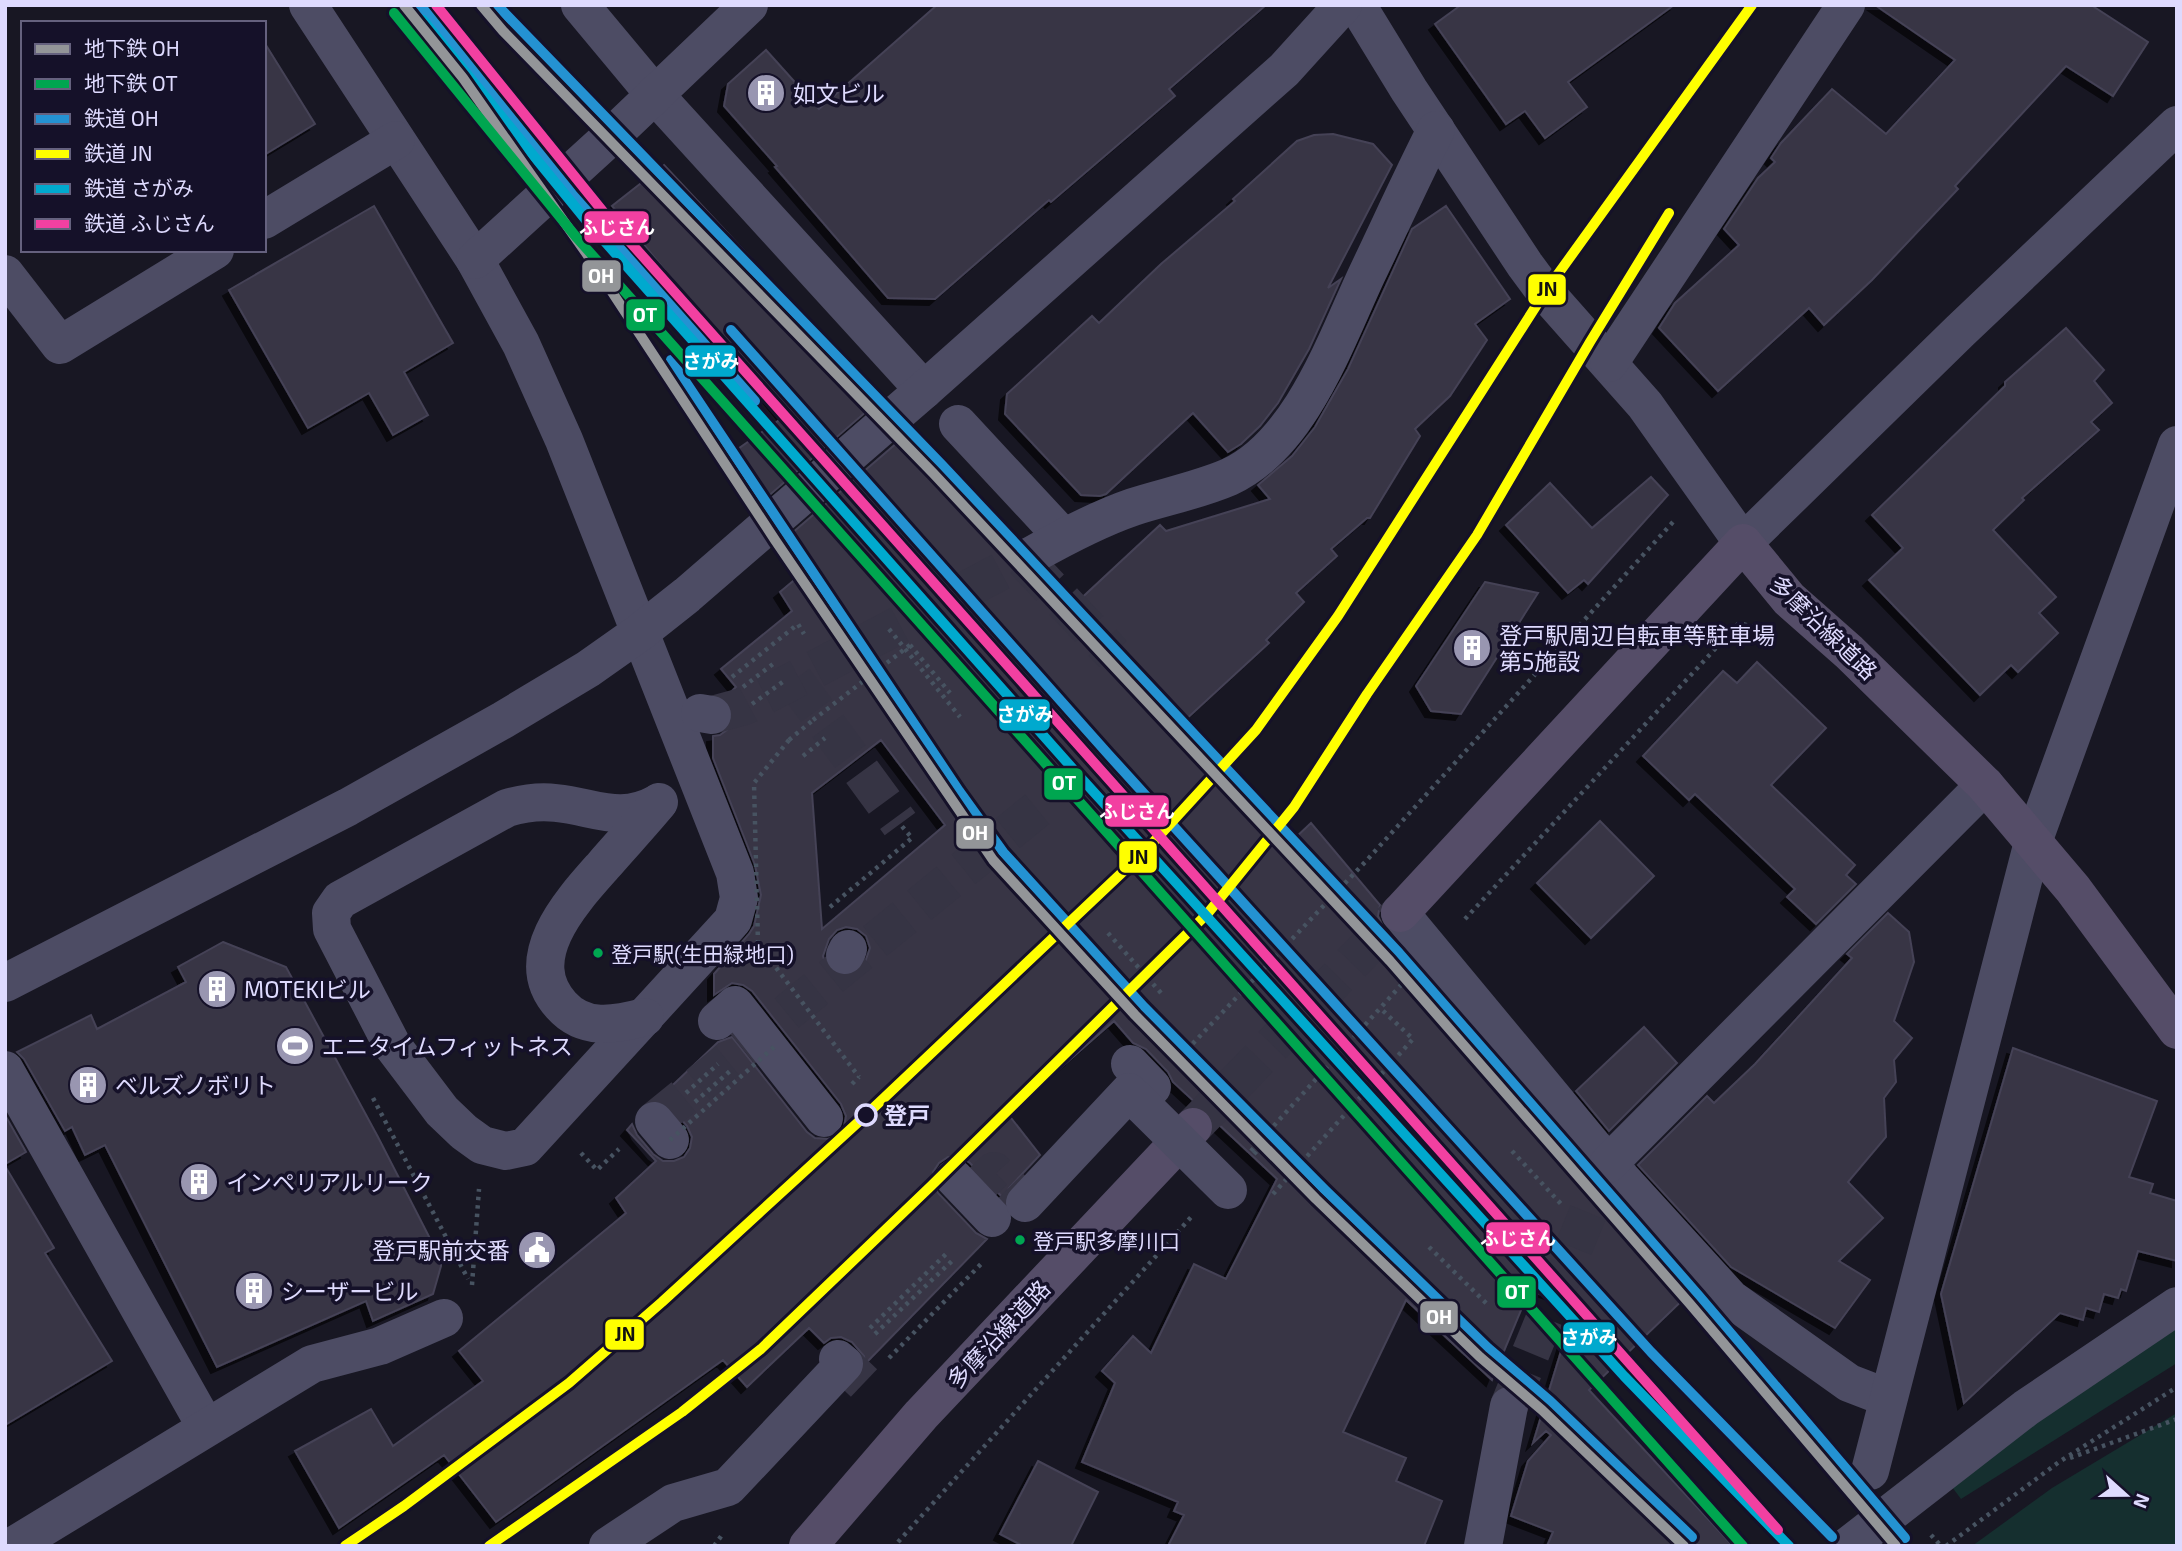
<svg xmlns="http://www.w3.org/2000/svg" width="2182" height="1551" viewBox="0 0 2182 1551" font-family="'Exo 2','Noto Sans JP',sans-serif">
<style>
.green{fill:#152f2f}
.building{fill:#383545;stroke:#454256;stroke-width:2;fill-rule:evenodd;filter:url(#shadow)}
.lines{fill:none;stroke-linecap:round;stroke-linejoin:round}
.minor-tunnel{stroke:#363444;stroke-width:38;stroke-dasharray:38 19;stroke-linecap:butt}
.major-tunnel{stroke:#363444;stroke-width:38;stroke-dasharray:38 19;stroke-linecap:butt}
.path{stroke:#475361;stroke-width:4.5;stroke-dasharray:3.5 5;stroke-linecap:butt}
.minor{stroke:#4d4c64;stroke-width:38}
.major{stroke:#554d68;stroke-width:38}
.path-bridge{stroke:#475361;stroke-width:4.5;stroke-dasharray:3.5 5;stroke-linecap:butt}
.minor-bridge{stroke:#4d4c64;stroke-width:38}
.rail-1-casing{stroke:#151129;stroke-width:16}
.rail-2-casing{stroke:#151129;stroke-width:16}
.rail-3-casing{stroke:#151129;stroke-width:16}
.rail-4-casing{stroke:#151129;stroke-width:16}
.rail-1{stroke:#2492d2;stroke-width:10}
.rail-2{stroke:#ff0;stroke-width:10}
.rail-3{stroke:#00a9ce;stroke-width:10}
.rail-4{stroke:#f240a1;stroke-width:10}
.metro-1-casing{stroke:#151129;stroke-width:16}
.metro-2-casing{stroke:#151129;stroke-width:16}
.metro-1{stroke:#939598;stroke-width:10}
.metro-2{stroke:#00a650;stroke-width:10}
.bus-dot{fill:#00a651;stroke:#151129;stroke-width:2.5}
.stop-dot{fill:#151129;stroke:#dedafe;stroke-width:3.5}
.labels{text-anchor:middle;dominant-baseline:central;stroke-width:7;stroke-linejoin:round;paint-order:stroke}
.bus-label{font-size:21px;fill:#dedafe;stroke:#151129;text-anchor:start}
.poi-label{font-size:23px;fill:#dedafe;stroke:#151129;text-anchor:start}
.street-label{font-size:23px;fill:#dedafe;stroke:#151129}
.stop-label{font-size:23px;font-weight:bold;fill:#dedafe;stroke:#151129;text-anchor:start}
.line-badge{stroke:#151129;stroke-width:2.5}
.badge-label{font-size:19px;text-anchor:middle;font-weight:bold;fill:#fff}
.pale-badge-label{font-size:19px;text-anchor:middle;font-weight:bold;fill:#111}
</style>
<defs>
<filter id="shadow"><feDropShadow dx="-6" dy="6" stdDeviation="0" flood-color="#0009"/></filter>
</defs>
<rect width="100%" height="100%" fill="#181723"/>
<g class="green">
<path d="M2177,1327V1363L1961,1499L1949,1483Z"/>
<path d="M2177,1413V1546H1972L2052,1488Z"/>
</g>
<g class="building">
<path d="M937,5H1266L1169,89L1175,96L1051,202L1049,200L935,299L888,298L775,167L777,166L724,106L728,84L766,50L819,109Z"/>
<path d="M1461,5H1674L1568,82L1587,107L1545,138L1525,111L1506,124L1435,24Z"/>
<path d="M1875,5H2091L2148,42L2113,96L2066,66L1955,186L1958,189L1872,280L1824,325L1809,308L1718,391L1659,328L1675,303L1739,245L1724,229L1758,178L1775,162L1771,158L1781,143L1832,89L1886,134L1955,60Z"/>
<path d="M264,42L315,124L264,155Z"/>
<path d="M1333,134L1373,144L1392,165L1328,288L1341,279L1309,349L1278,403L1260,426L1241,444L1228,452L1193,413L1106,494L1100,496L1081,495L1005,414L1007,394L1092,316L1099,323L1161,264L1235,201L1233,199L1297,141L1314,135Z"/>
<path d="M664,165L882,398L758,505L725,458L785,416L612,206Z"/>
<path d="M374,206L453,343L404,372L428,415L393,435L369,393L308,428L229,290Z"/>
<path d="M1446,206L1510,299L1475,324L1487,340L1450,396L1415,429L1420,436L1370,518H1367L1331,549L1337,556L1296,593L1304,602L1266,640L1269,643L1183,722L1293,840L1311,823L1380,905L1378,916L1383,927L1591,1178L1693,1290L1589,1390L1733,1546H1547L1553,1532L1511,1516L1528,1461L1551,1435L1546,1431L1533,1443L1576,1302L1531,1286L1492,1380L1406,1300L1343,1432L1406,1458L1396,1481L1442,1501L1424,1546H1168L1184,1515L1174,1511L1178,1502L1082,1462L1115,1383L1102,1371L1133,1336L1151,1353L1194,1264L1226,1279L1277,1179L1214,1120L1207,1111L1199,1106L1173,1082L1168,1072L1146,1049L1133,1043L1114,1021L1008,1114L1040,1155L1009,1188L1004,1199L970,1163L961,1157H948L939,1163L933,1172V1184L938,1193L976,1233L987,1239L865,1364L864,1356L852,1342L841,1337L831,1338L824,1343L809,1328L747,1387L723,1360L496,1522L444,1455L339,1528L295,1451L371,1409L393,1446L483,1381L459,1351L626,1213L616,1198L656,1161L627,1130L632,1124L637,1135L653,1154L663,1161H674L684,1157L690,1148L692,1137L687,1126L670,1106L657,1100L718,1042L732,1037L807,1132L815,1138L828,1139L838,1135L844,1127L846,1116L841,1104L752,991L743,985L732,983L714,995V974L749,934L754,926L761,895L755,865L713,758V736L720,735L728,729L734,718L732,707L725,698L736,687L721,669L792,611L780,592L805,571L784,540L912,430L1016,541L1010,554L1013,566L1020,573L1031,577L1045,573L1074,605L1160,525L1166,531L1270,499L1258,485L1292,456L1315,427L1348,369L1412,229ZM881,740L945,825L822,929L812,793ZM846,927L857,929L866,936L870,948L864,965L856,974L846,977L835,974L827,968L823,956L829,939L837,930Z"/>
<path d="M2066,328L2104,370L2094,381L2112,403L2091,422L2099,430L2022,498L2024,500L1993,530L2056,597L2039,613L2058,633L2018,672L2011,665L1980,695L1869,580L1903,548L1872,515L2005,386V382Z"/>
<path d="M1651,477L1668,495L1588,584L1584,580L1568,593L1506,525L1550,483L1592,528Z"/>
<path d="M1485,582L1538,593L1461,714L1431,711L1416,686Z"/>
<path d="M1757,662L1826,728L1771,785L1855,865L1846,875L1856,884L1816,924L1787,897L1795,889L1695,794L1689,800L1643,756L1723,671L1737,683Z"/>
<path d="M1600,821L1654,876L1591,938L1537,883Z"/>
<path d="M1888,913L1909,932L1914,962L1894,1021L1912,1038L1894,1060L1896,1082L1884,1098L1886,1137L1848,1182L1883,1218L1839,1261L1870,1280L1835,1328L1731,1267L1638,1165L1707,1096L1714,1103L1755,1064L1852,958L1847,954Z"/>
<path d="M223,942L286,967L378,1137L441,1260V1266L433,1294L373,1321L366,1301L217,1367L105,1145L85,1155L72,1127L65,1131L24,1059L17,1052L91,1015L97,1029L186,982L178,967Z"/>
<path d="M1644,1027L1677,1063L1609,1131L1576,1091Z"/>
<path d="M2013,1048L2157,1101L2129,1177L2153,1184L2150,1193L2177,1201V1261L2138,1251L2126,1291L2121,1289L2118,1298L2104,1294L2099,1312L2086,1308L2083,1320L2060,1313L1964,1403L1941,1294Z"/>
<path d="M5,1115L26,1152L5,1164Z"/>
<path d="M5,1166L54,1248L45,1253L112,1361L5,1425Z"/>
<path d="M1038,1461L1098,1492L1071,1546H1023L1000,1534Z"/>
</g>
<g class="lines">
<g class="minor-tunnel">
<path d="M1024,560L1113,654"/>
<path d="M794,680L900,824"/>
<path d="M712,715L745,706L1032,555"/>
<path d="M654,1121L1051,798"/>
<path d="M969,1195L994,1171L1025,1203"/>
<path d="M844,1364L864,1383"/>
<path d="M1509,1406L1608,1164"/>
</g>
<path class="major-tunnel" d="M1193,1127L1400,913"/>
<g class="path">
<path d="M889,629L960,717"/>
<path d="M910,645L950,693"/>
<path d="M732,677L798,624L804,634"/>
<path d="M743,687L773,664"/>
<path d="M789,740L813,720"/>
<path d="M803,756L825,738"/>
<path d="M830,907L912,838L900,824"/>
<path d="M1465,919L1739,623L1753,627"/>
<path d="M1108,933L1161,993"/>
<path d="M1181,1056L1367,860L1673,522"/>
<path d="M852,1084L859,1077"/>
<path d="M686,1093L718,1064"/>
<path d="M373,1098L468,1279"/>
<path d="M695,1102L730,1071"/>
<path d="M1251,1151L1402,984"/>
<path d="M1512,1151L1562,1205"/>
<path d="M581,1153L597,1170L619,1149"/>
<path d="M1273,1194L1413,1039L1380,1008"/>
<path d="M1429,1247L1487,1304"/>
<path d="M472,1285L479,1189"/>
<path d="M870,1328L947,1253"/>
<path d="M875,1334L953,1260"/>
<path d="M889,1358L983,1262"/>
<path d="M2070,1458L2177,1419"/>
<path d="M1931,1535L1941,1546"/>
<path d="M898,1542L1193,1215"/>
<path d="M714,1546L722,1535"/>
<path d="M1946,1546L2059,1462L2177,1387"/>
</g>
<g class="minor">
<path d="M308,5L475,260L521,344L564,440L735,873L739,898L733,920L525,1147L506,1151L482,1145L464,1132L442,1111L392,1045L332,929L331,913L340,900L507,808C524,803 539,801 556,803C596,807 619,824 658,803"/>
<path d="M580,5L655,95L924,390"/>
<path d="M1357,5L1409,90L1525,265L1545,292L1645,405L1743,543L1960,331L2177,125"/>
<path d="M264,220L396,140"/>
<path d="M475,260L622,126L749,5"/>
<path d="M5,274L60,345L215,250"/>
<path d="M1609,363L1846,5"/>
<path d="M958,424L1063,537"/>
<path d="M1032,555C1064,537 1098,519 1133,507C1164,497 1199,490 1229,477C1301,444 1336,340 1367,274C1390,226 1412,177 1436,130"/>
<path d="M700,713L712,715"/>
<path d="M1400,913L1608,1164L1731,1299L1849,1383L1888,1398"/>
<path d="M845,955L848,949"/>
<path d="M5,983L348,807L503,720L588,669L639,633L687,595L924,390L1284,70L1343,5"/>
<path d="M645,1017C614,1025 584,1031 561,1005C519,958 571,902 603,866C621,845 641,824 659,802"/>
<path d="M717,1021L735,1005L824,1118"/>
<path d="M1130,1064L1152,1087"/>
<path d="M5,1070L206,1427"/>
<path d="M654,1121L670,1140"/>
<path d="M1608,1164L1985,785"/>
<path d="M954,1178L992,1218"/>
<path d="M1870,1471L2033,842L2177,445"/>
<path d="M13,1546L312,1364L380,1346L444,1318"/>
<path d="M608,1546L673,1503L728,1487L844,1364L838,1359"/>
<path d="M1483,1546L1509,1406"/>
<path d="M1848,1546L2026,1408L2177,1306"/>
</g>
<g class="major">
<path d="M1400,913L1743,543L1789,599L1849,652L1985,785L2073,889L2177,1030"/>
<path d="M808,1546L921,1415L1193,1127"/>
</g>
<g class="path-bridge">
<path d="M752,704L784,681"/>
<path d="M813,720L910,645"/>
<path d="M789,740L754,783L758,944L859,1077"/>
<path d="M670,1140L775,1046"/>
<path d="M1254,1154L1277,1129"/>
</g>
<path class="minor-bridge" d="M1025,1203L1129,1092L1228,1190"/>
<defs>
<g id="rail-1">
<path d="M420,5L572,194L755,401"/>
<path d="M497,5L942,465L1399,953L1699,1296L1905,1538"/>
<path d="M731,330L1108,754L1651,1352L1832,1537"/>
<path d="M671,360L959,791L1003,852L1144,1007L1325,1190L1488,1348L1550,1401L1692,1537"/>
</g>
<g id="rail-2">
<path d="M345,1546L404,1506L569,1383L662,1302L866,1115L1148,848L1256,730L1338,616L1545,292L1752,5"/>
<path d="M489,1546L682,1412L761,1349L931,1186L1208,913L1294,807L1367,694L1477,535L1590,342L1669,213"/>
</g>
<path id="rail-3" d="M423,20L590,225L1081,778L1624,1376L1789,1546"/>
<path id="rail-4" d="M436,5L605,214L1778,1530"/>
</defs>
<use href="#rail-1" class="rail-1-casing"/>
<use href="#rail-2" class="rail-2-casing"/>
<use href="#rail-3" class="rail-3-casing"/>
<use href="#rail-4" class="rail-4-casing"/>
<use href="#rail-1" class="rail-1"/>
<use href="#rail-2" class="rail-2"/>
<use href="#rail-3" class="rail-3"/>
<use href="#rail-4" class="rail-4"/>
<defs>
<g id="metro-1">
<path d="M404,5L463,78L591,260L775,540L993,860L1135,1015L1316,1199L1480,1357L1542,1410L1684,1546"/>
<path d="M481,5L503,31L933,473L1390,961L1690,1304L1896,1546"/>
</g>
<path id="metro-2" d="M394,13L577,238L1743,1546"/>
</defs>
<use href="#metro-1" class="metro-1-casing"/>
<use href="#metro-2" class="metro-2-casing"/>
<use href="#metro-1" class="metro-1"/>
<use href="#metro-2" class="metro-2"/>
</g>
<defs>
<symbol id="building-disc" viewBox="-11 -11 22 22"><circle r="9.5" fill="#9996b1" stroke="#151129"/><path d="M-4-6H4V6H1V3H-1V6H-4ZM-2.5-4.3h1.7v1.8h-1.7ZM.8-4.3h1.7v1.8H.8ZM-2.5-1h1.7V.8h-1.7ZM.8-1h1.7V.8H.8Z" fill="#fff"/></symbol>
<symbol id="stadium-disc" viewBox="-11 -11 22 22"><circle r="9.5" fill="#9996b1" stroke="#151129"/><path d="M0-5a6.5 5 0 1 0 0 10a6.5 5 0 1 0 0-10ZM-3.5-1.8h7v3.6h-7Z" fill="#fff"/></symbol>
<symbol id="civic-disc" viewBox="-11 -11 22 22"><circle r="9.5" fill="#9996b1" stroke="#151129"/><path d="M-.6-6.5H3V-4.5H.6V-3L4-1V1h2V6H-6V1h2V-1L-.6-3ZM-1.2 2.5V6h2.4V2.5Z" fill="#fff"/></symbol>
</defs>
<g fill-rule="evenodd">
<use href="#building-disc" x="744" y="71" width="44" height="44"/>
<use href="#building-disc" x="1450" y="626" width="44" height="44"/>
<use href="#building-disc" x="195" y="967" width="44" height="44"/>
<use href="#stadium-disc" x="273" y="1024" width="44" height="44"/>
<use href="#building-disc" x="66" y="1063" width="44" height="44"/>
<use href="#building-disc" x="177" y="1160" width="44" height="44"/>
<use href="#civic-disc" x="515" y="1228" width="44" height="44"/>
<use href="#building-disc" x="232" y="1269" width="44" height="44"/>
</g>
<g class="bus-dot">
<circle cx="598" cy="953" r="6"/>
<circle cx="1020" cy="1240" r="6"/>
</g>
<circle class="stop-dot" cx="866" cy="1115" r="10"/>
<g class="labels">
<g class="bus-label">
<text x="611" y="953">登戸駅(生田緑地口)</text>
<text x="1033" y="1240">登戸駅多摩川口</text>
</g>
<g class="poi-label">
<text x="793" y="93">如文ビル</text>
<text x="1499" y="635">登戸駅周辺自転車等駐車場<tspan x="1499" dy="26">第5施設</tspan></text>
<text x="244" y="989">MOTEKIビル</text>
<text x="322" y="1046">エニタイムフィットネス</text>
<text x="115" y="1085">ベルズノボリト</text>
<text x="226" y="1182">インペリアルリーク</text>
<text x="510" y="1250" text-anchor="end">登戸駅前交番</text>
<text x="281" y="1291">シーザービル</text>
</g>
<g class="street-label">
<text transform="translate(1824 627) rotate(44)">多摩沿線道路</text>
<text transform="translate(998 1334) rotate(-47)">多摩沿線道路</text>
</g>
<g class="stop-label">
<text x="884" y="1115">登戸</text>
</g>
</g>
<g class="line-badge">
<rect x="583" y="210" width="67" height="34" rx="7" fill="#f240a1"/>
<rect x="581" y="259" width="41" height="34" rx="7" fill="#939598"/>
<rect x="1527" y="273" width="40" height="33" rx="7" fill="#ff0"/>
<rect x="625" y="298" width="41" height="34" rx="7" fill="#00a650"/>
<rect x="684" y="344" width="53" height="34" rx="7" fill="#00a9ce"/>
<rect x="998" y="698" width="53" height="34" rx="7" fill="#00a9ce"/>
<rect x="1043" y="767" width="41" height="34" rx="7" fill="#00a650"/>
<rect x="1104" y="794" width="66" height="34" rx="7" fill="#f240a1"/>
<rect x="955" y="817" width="40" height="33" rx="7" fill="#939598"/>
<rect x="1118" y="840" width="40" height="34" rx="7" fill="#ff0"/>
<rect x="1485" y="1221" width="66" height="34" rx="7" fill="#f240a1"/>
<rect x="1496" y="1275" width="41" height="34" rx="7" fill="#00a650"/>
<rect x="1419" y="1300" width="40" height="34" rx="7" fill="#939598"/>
<rect x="604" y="1318" width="41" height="33" rx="7" fill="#ff0"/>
<rect x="1562" y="1321" width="54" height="33" rx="7" fill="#00a9ce"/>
</g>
<g class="badge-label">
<text x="617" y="234">ふじさん</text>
<text x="601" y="283">OH</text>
<text x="645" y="322">OT</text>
<text x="711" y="368">さがみ</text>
<text x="1025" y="721">さがみ</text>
<text x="1064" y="790">OT</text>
<text x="1137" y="818">ふじさん</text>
<text x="975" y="840">OH</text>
<text x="1518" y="1245">ふじさん</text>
<text x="1517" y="1299">OT</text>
<text x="1439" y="1324">OH</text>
<text x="1589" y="1344">さがみ</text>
</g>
<g class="pale-badge-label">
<text x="1547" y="296">JN</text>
<text x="1138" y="864">JN</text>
<text x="625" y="1341">JN</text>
</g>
<rect width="2182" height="1551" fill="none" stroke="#dedafe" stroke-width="14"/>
<rect x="21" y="21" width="245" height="231" fill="#151129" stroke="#65617e" stroke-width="2"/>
<rect x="35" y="44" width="35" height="10" fill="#939598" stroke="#65617e" stroke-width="2"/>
<text x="84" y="56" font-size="21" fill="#dedafe">地下鉄 OH</text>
<rect x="35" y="79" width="35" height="10" fill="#00a650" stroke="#65617e" stroke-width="2"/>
<text x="84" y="91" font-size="21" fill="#dedafe">地下鉄 OT</text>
<rect x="35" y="114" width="35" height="10" fill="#2492d2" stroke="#65617e" stroke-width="2"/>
<text x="84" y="126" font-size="21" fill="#dedafe">鉄道 OH</text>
<rect x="35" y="149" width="35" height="10" fill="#ffff00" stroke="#65617e" stroke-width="2"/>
<text x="84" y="161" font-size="21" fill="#dedafe">鉄道 JN</text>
<rect x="35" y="184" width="35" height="10" fill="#00a9ce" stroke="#65617e" stroke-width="2"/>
<text x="84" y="196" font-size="21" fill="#dedafe">鉄道 さがみ</text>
<rect x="35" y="219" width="35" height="10" fill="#f240a1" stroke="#65617e" stroke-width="2"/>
<text x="84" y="231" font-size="21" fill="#dedafe">鉄道 ふじさん</text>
<g transform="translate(2126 1495) rotate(111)" stroke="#151129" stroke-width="5" paint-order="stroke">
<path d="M0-5L12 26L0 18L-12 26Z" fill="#dedafe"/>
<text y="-10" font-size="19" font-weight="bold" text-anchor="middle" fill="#dedafe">N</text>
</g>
</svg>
